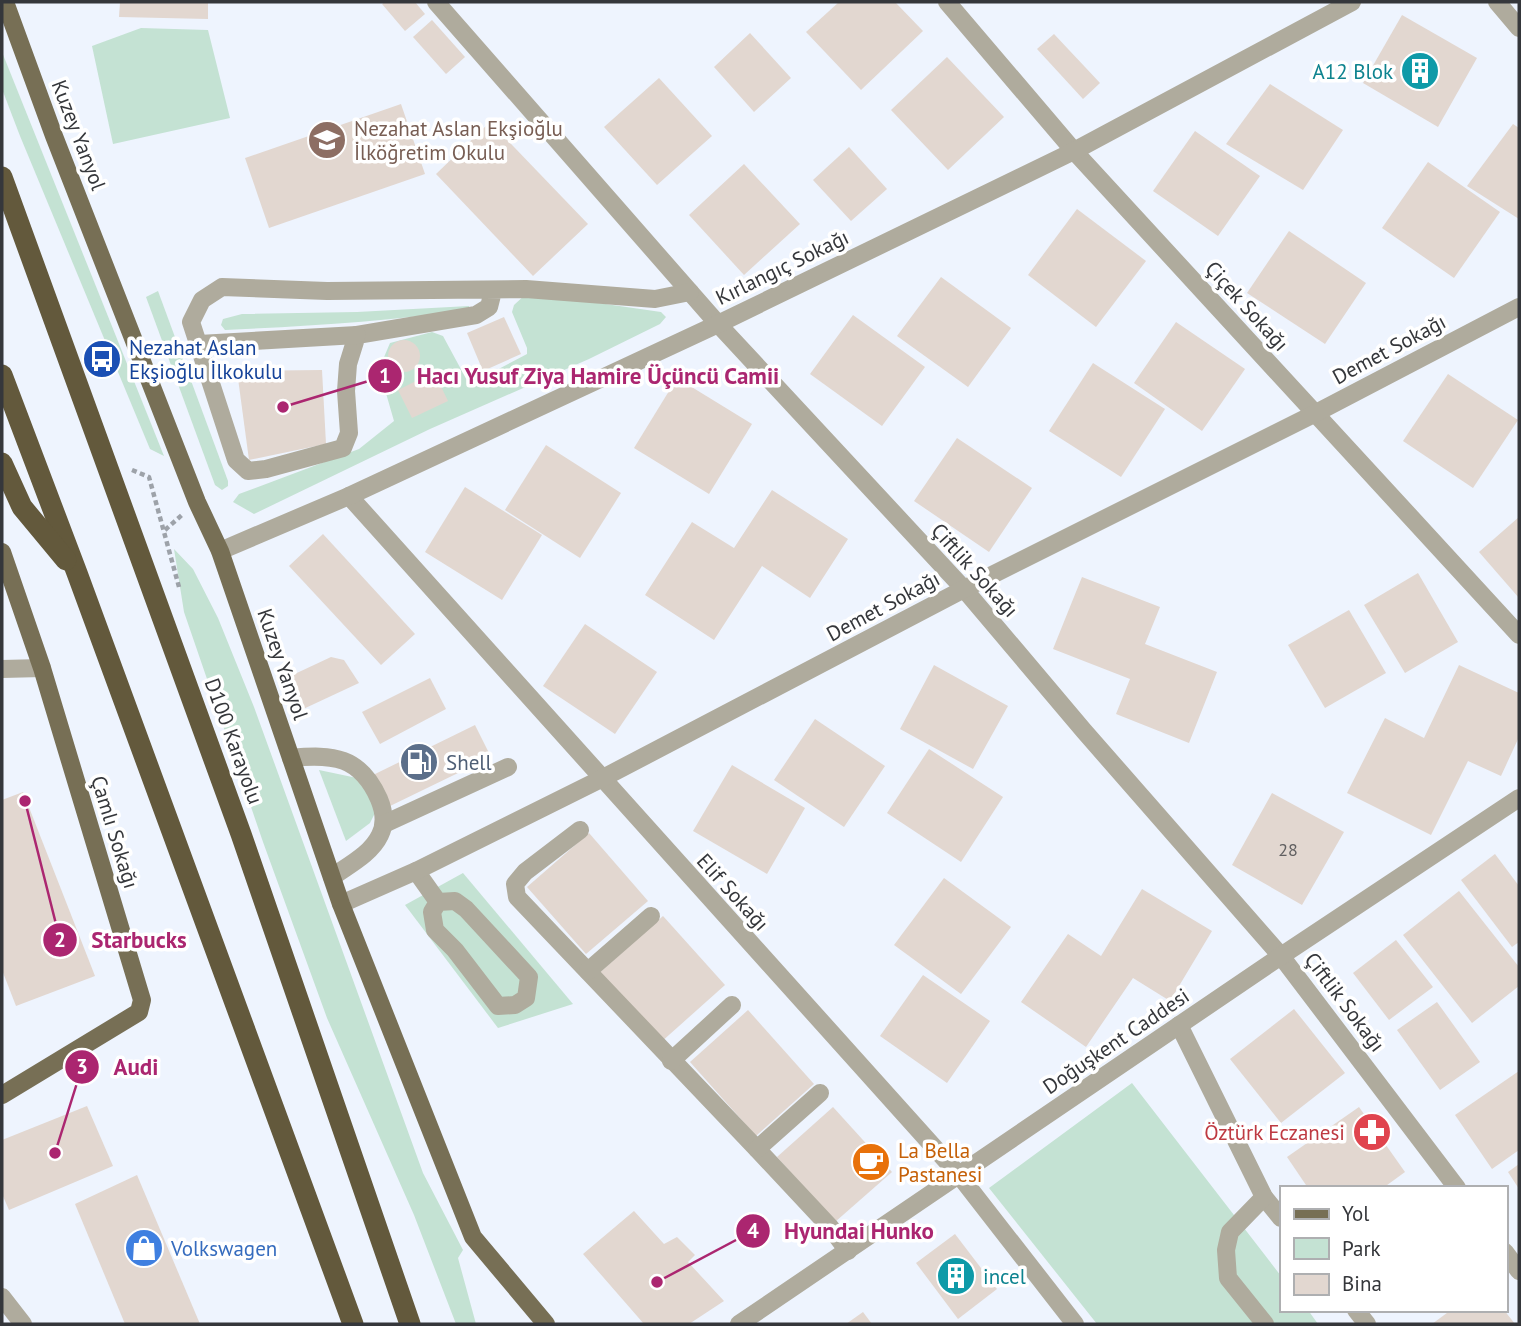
<svg xmlns="http://www.w3.org/2000/svg" width="1521" height="1326" viewBox="0 0 1521 1326" font-family="'PT Sans',sans-serif">
<style>
.green{fill:#c4e2d3}
.building{fill:#e2d7d0}
.lines{fill:none;stroke-linecap:round;stroke-linejoin:round}
.path{stroke:#9da2a9;stroke-width:4.5;stroke-dasharray:5 3.5;stroke-linecap:butt}
.minor{stroke:#afab9d;stroke-width:18}
.major{stroke:#776f55;stroke-width:18}
.highway{stroke:#63593c;stroke-width:21}
.labels{text-anchor:middle;dominant-baseline:central;stroke-width:7;stroke-linejoin:round;paint-order:stroke}
.number-label{font-size:18px;fill:#605f60}
.culture-label{font-size:21px;fill:#0d838f;stroke:#fff;text-anchor:end}
.education-label{font-size:21px;fill:#785e54;stroke:#fff;text-anchor:start}
.street-label{font-size:21px;fill:#35373b;stroke:#fff}
.transit-label{font-size:21px;fill:#164399;stroke:#fff;text-anchor:start}
.service-label{font-size:21px;fill:#4e5e75;stroke:#fff;text-anchor:start}
.health-label{font-size:21px;fill:#be3a42;stroke:#fff;text-anchor:end}
.food-label{font-size:21px;fill:#c56008;stroke:#fff;text-anchor:start}
.shop-label{font-size:21px;fill:#366cbe;stroke:#fff;text-anchor:start}
.leader{fill:none;stroke:#ab2670;stroke-width:2.5}
.callout-dot{fill:#ab2670;stroke:#fff;stroke-width:2.5}
.mark-label{font-size:21px;text-anchor:middle;font-weight:bold;fill:#fff}
.callout-label{font-size:23px;text-anchor:middle;font-weight:bold;fill:#ab2670;stroke:#fff;stroke-width:7;stroke-linejoin:round;paint-order:stroke}
</style>
<rect width="100%" height="100%" fill="#eef4fe"/>
<g class="green">
<path d="M141,28L208,30L230,118L113,144L92,46Z"/>
<path d="M2,52L164,456L150,449L20,136L2,89Z"/>
<path d="M158,291L228,481V486L222,490L215,485L146,297Z"/>
<path d="M526,294L543,295L661,312L666,317L660,324L589,359L430,429L254,514L233,502L239,494L359,449L394,421L379,369L390,343L432,332L443,336L463,373L470,378L491,373L527,354V348L512,312L514,305Z"/>
<path d="M469,306V309C388,322 307,326 225,330L221,325L223,319L242,314L357,312Z"/>
<path d="M174,549L193,569L218,618L254,707L423,1173L463,1250L458,1258L476,1324H456L414,1215L327,1018L263,842L184,612Z"/>
<path d="M319,770L357,778L370,790L375,813L370,823L346,841Z"/>
<path d="M463,873L573,1004L498,1028L405,905Z"/>
<path d="M1132,1083L1281,1276V1310H1308L1318,1324H1097L989,1188Z"/>
</g>
<g class="building">
<path d="M120,2H208V19L119,17Z"/>
<path d="M385,2H415L425,14L405,31L382,4Z"/>
<path d="M839,2H895L923,31L861,90L806,32Z"/>
<path d="M1402,15L1477,58L1438,127L1363,83Z"/>
<path d="M432,20L465,57L446,74L413,37Z"/>
<path d="M750,33L791,78L754,112L714,67Z"/>
<path d="M1054,34L1100,83L1083,99L1037,49Z"/>
<path d="M947,57L1004,117L948,170L891,110Z"/>
<path d="M659,78L712,136L657,185L604,127Z"/>
<path d="M1270,84L1343,130L1303,190L1226,144Z"/>
<path d="M401,104L425,174L269,228L245,158Z"/>
<path d="M490,122L588,224L533,276L436,174Z"/>
<path d="M1513,124L1519,128V219L1467,186Z"/>
<path d="M1195,131L1260,176L1218,236L1153,191Z"/>
<path d="M849,147L887,189L851,221L813,180Z"/>
<path d="M1428,162L1500,212L1454,278L1382,228Z"/>
<path d="M744,164L800,224L744,275L689,215Z"/>
<path d="M1077,209L1146,261L1096,327L1028,275Z"/>
<path d="M1289,231L1366,283L1325,344L1247,293Z"/>
<path d="M941,277L1011,328L968,387L897,336Z"/>
<path d="M853,315L925,367L882,426L810,374Z"/>
<path d="M504,317L521,354L483,371L467,333Z"/>
<path d="M1176,322L1245,369L1202,431L1134,383Z"/>
<circle cx="404" cy="356" r="16"/>
<path d="M1093,363L1165,409L1121,477L1049,431Z"/>
<path d="M322,370L326,444L249,460L237,371Z"/>
<path d="M434,372L448,401L412,418L398,390Z"/>
<path d="M1448,374L1518,420L1473,488L1403,441Z"/>
<path d="M677,378L752,424L709,494L634,448Z"/>
<path d="M957,438L1032,488L989,552L914,501Z"/>
<path d="M546,445L621,493L580,558L505,510Z"/>
<path d="M465,487L542,535L502,600L425,552Z"/>
<path d="M772,490L848,539L810,598L762,566L714,640L645,595L692,522L734,548Z"/>
<path d="M1519,517V598L1479,552Z"/>
<path d="M323,534L415,634L381,665L289,566Z"/>
<path d="M1418,573L1458,642L1405,673L1364,605Z"/>
<path d="M1082,577L1160,607L1145,644L1217,672L1189,743L1116,714L1130,679L1053,649Z"/>
<path d="M1349,610L1386,673L1325,708L1288,645Z"/>
<path d="M585,624L657,672L615,734L543,686Z"/>
<path d="M331,657L344,660L359,683L299,711L284,679Z"/>
<path d="M934,665L1008,706L973,769L900,729Z"/>
<path d="M1459,665L1519,693V737L1501,776L1468,761L1431,835L1347,793L1385,718L1424,738Z"/>
<path d="M430,678L446,709L380,744L362,712Z"/>
<path d="M815,719L885,766L844,827L774,780Z"/>
<path d="M475,725L491,757L388,807L373,775Z"/>
<path d="M929,749L1003,797L961,862L887,813Z"/>
<path d="M732,765L805,808L767,874L693,831Z"/>
<path d="M23,792L95,976L16,1006L2,970V800Z"/>
<path d="M1272,793L1344,832L1302,905L1232,865Z"/>
<path d="M589,833L648,901L586,954L527,887Z"/>
<path d="M1495,854L1519,886V942L1512,947L1461,880Z"/>
<path d="M944,878L1011,927L961,994L894,945Z"/>
<path d="M1142,889L1212,931L1170,1001L1133,978L1086,1047L1021,1002L1068,934L1101,956Z"/>
<path d="M1459,891L1519,967V986L1472,1023L1403,935Z"/>
<path d="M663,916L725,985L660,1043L598,974Z"/>
<path d="M1396,940L1433,987L1389,1020L1353,973Z"/>
<path d="M923,975L990,1021L947,1083L880,1036Z"/>
<path d="M1437,1002L1480,1062L1440,1090L1397,1030Z"/>
<path d="M1294,1009L1345,1073L1281,1123L1230,1059Z"/>
<path d="M748,1010L814,1084L756,1136L690,1062Z"/>
<path d="M1519,1071V1150L1492,1169L1455,1115Z"/>
<path d="M87,1106L113,1166L9,1210L2,1194V1140Z"/>
<path d="M833,1107L892,1172L835,1222L777,1157Z"/>
<path d="M1359,1107L1405,1172L1383,1188H1308L1287,1157Z"/>
<path d="M1519,1164V1189L1508,1172Z"/>
<path d="M137,1175L200,1324H125L75,1204Z"/>
<path d="M634,1211L664,1244L677,1237L695,1255L688,1262L724,1301L689,1324H644L583,1254Z"/>
<path d="M955,1234L997,1289L958,1319L916,1263Z"/>
<path d="M1451,1310H1504L1515,1324H1432Z"/>
<path d="M863,1312L872,1324H846Z"/>
</g>
<g class="lines">
<g class="path">
<path d="M132,470L149,477L179,587"/>
<path d="M165,530L183,514"/>
</g>
<g class="minor">
<path d="M436,2L718,324L964,589L1084,731L1281,956L1457,1188"/>
<path d="M947,2L1074,151L1519,635"/>
<path d="M1497,2L1519,28"/>
<path d="M493,291L489,307L476,315L357,335L348,364L346,391L349,433L343,448L266,469L248,471L236,460L191,322L202,300L222,287L327,291L526,289L655,299L690,292"/>
<path d="M199,344L357,335"/>
<path d="M349,496L959,1175L1075,1324"/>
<path d="M220,551L349,496L718,324L1074,151L1352,2"/>
<path d="M2,669L42,668"/>
<path d="M291,758C333,754 360,756 379,799C384,811 386,823 380,835C371,854 349,865 332,877"/>
<path d="M384,824L508,767"/>
<path d="M580,830L525,872L515,884L517,897L757,1149L830,1227L848,1251"/>
<path d="M416,871L438,902L432,912L435,930L455,950L498,1006L515,1005L526,998L529,977L466,909L455,901L438,902"/>
<path d="M341,904L416,871L601,779L964,589L1314,414L1519,307"/>
<path d="M588,971L651,916"/>
<path d="M1179,1025L1264,1197L1281,1218"/>
<path d="M671,1061L732,1005"/>
<path d="M757,1149L820,1093"/>
<path d="M1264,1197L1230,1232L1226,1250L1228,1278L1265,1324"/>
<path d="M1505,1252L1519,1271"/>
<path d="M2,1297L23,1324"/>
<path d="M1356,1310L1367,1324"/>
<path d="M739,1324L1281,956L1519,798"/>
</g>
<g class="major">
<path d="M5,2L54,136L197,502L220,551L341,904L473,1237L546,1324"/>
<path d="M2,552L42,668L142,1000L139,1012L2,1095"/>
</g>
<g class="highway">
<path d="M2,177L241,834L410,1324"/>
<path d="M2,375L77,573L353,1324"/>
<path d="M2,463L22,507L66,560"/>
</g>
</g>
<defs>
<symbol id="building-disc" viewBox="-11 -11 22 22"><circle r="9.5" fill="#0f9aa8" stroke="#fff"/><path d="M-4-6H4V6H1V3H-1V6H-4ZM-2.5-4.3h1.7v1.8h-1.7ZM.8-4.3h1.7v1.8H.8ZM-2.5-1h1.7V.8h-1.7ZM.8-1h1.7V.8H.8Z" fill="#fff"/></symbol>
<symbol id="school-disc" viewBox="-11 -11 22 22"><circle r="9.5" fill="#8d6e63" stroke="#fff"/><path d="M0-5L7-2L0 1L-7-2ZM-4 1L0 2.5L4 1V4Q0 6-4 4Z" fill="#fff"/></symbol>
<symbol id="bus-disc" viewBox="-11 -11 22 22"><circle r="9.5" fill="#1a4fb4" stroke="#fff"/><path d="M-5-6H5V4H4V6H2V4H-2V6H-4V4H-5ZM-3.5-4V0h7V-4ZM-3.5 1.2v1.5H-2V1.2ZM2 1.2v1.5H3.5V1.2Z" fill="#fff"/></symbol>
<symbol id="fuel-disc" viewBox="-11 -11 22 22"><circle r="9.5" fill="#5c6f8a" stroke="#fff"/><path d="M-5.5-6h7V0h2V4h1.3V-2.5L3-4.5l.8-.8L6-3V5H2.5V1h-1V6h-7ZM-4.2-4.7v3.2H.2V-4.7Z" fill="#fff"/></symbol>
<symbol id="pharmacy-disc" viewBox="-11 -11 22 22"><circle r="9.5" fill="#e0444e" stroke="#fff"/><path d="M-2-6h4v4h4v4h-4v4h-4v-4h-4v-4h4Z" fill="#fff"/></symbol>
<symbol id="cafe-disc" viewBox="-11 -11 22 22"><circle r="9.5" fill="#e8710a" stroke="#fff"/><path d="M-5.5-4.5H6V0H3Q3 3.5 0 3.5H-2.5Q-5.5 3.5-5.5 0ZM3-3.2v2h1.7v-2ZM-6 4.5H4V6H-6Z" fill="#fff"/></symbol>
<symbol id="shop-disc" viewBox="-11 -11 22 22"><circle r="9.5" fill="#3f7fe0" stroke="#fff"/><path d="M-5-2.5h2.3a2.7 3.5 0 0 1 5.4 0H5L5.5 6h-11ZM-1.5-2.5h3a1.5 2.3 0 0 0-3 0Z" fill="#fff"/></symbol>
</defs>
<g fill-rule="evenodd">
<use href="#building-disc" x="1398" y="49" width="44" height="44"/>
<use href="#school-disc" x="305" y="118" width="44" height="44"/>
<use href="#bus-disc" x="80" y="337" width="44" height="44"/>
<use href="#fuel-disc" x="397" y="740" width="44" height="44"/>
<use href="#pharmacy-disc" x="1350" y="1110" width="44" height="44"/>
<use href="#cafe-disc" x="849" y="1140" width="44" height="44"/>
<use href="#shop-disc" x="122" y="1226" width="44" height="44"/>
<use href="#building-disc" x="934" y="1254" width="44" height="44"/>
</g>
<g class="labels">
<g class="number-label">
<text x="1288" y="849">28</text>
</g>
<g class="culture-label">
<text x="1393" y="71">A12 Blok</text>
<text x="983" y="1276" text-anchor="start">incel</text>
</g>
<g class="education-label">
<text x="354" y="128">Nezahat Aslan Ekşioğlu<tspan x="354" dy="24">İlköğretim Okulu</tspan></text>
</g>
<g class="street-label">
<text transform="translate(79 135) rotate(69)">Kuzey Yanyol</text>
<text transform="translate(782 267) rotate(-26)">Kırlangıç Sokağı</text>
<text transform="translate(1247 306) rotate(48)">Çiçek Sokağı</text>
<text transform="translate(1389 349) rotate(-28)">Demet Sokağı</text>
<text transform="translate(975 570) rotate(48)">Çiftlik Sokağı</text>
<text transform="translate(883 606) rotate(-28)">Demet Sokağı</text>
<text transform="translate(283 664) rotate(71)">Kuzey Yanyol</text>
<text transform="translate(234 741) rotate(70)">D100 Karayolu</text>
<text transform="translate(115 832) rotate(73)">Çamlı Sokağı</text>
<text transform="translate(733 892) rotate(48)">Elif Sokağı</text>
<text transform="translate(1345 1002) rotate(53)">Çiftlik Sokağı</text>
<text transform="translate(1116 1041) rotate(-34)">Doğuşkent Caddesi</text>
</g>
<g class="transit-label">
<text x="129" y="347">Nezahat Aslan<tspan x="129" dy="24">Ekşioğlu İlkokulu</tspan></text>
</g>
<g class="service-label">
<text x="446" y="762">Shell</text>
</g>
<g class="health-label">
<text x="1345" y="1132">Öztürk Eczanesi</text>
</g>
<g class="food-label">
<text x="898" y="1150">La Bella<tspan x="898" dy="24">Pastanesi</tspan></text>
</g>
<g class="shop-label">
<text x="171" y="1248">Volkswagen</text>
</g>
</g>
<path class="leader" d="M283 407L385 376M25 801L60 940M55 1153L82 1067M657 1282L753 1231"/>
<g class="callout-dot">
<circle cx="283" cy="407" r="7"/>
<circle cx="25" cy="801" r="7"/>
<circle cx="55" cy="1153" r="7"/>
<circle cx="657" cy="1282" r="7"/>
<circle cx="385" cy="376" r="18"/>
<circle cx="60" cy="940" r="18"/>
<circle cx="82" cy="1067" r="18"/>
<circle cx="753" cy="1231" r="18"/>
</g>
<g class="mark-label">
<text x="385" y="383">1</text>
<text x="60" y="947">2</text>
<text x="82" y="1074">3</text>
<text x="753" y="1238">4</text>
</g>
<g class="callout-label">
<text x="598" y="384">Hacı Yusuf Ziya Hamire Üçüncü Camii</text>
<text x="139" y="948">Starbucks</text>
<text x="136" y="1075">Audi</text>
<text x="859" y="1239">Hyundai Hunko</text>
</g>
<rect width="1521" height="1326" fill="none" stroke="#35373b" stroke-width="7"/>
<rect x="1280" y="1186" width="228" height="126" fill="#ffffff" stroke="#aeafb1" stroke-width="2"/>
<rect x="1294" y="1209" width="35" height="10" fill="#776f55" stroke="#aeafb1" stroke-width="2"/>
<text x="1342" y="1221" font-size="21" fill="#35373b">Yol</text>
<rect x="1294" y="1238" width="35" height="21" fill="#c4e2d3" stroke="#aeafb1" stroke-width="2"/>
<text x="1342" y="1256" font-size="21" fill="#35373b">Park</text>
<rect x="1294" y="1274" width="35" height="21" fill="#e2d7d0" stroke="#aeafb1" stroke-width="2"/>
<text x="1342" y="1291" font-size="21" fill="#35373b">Bina</text>
</svg>
